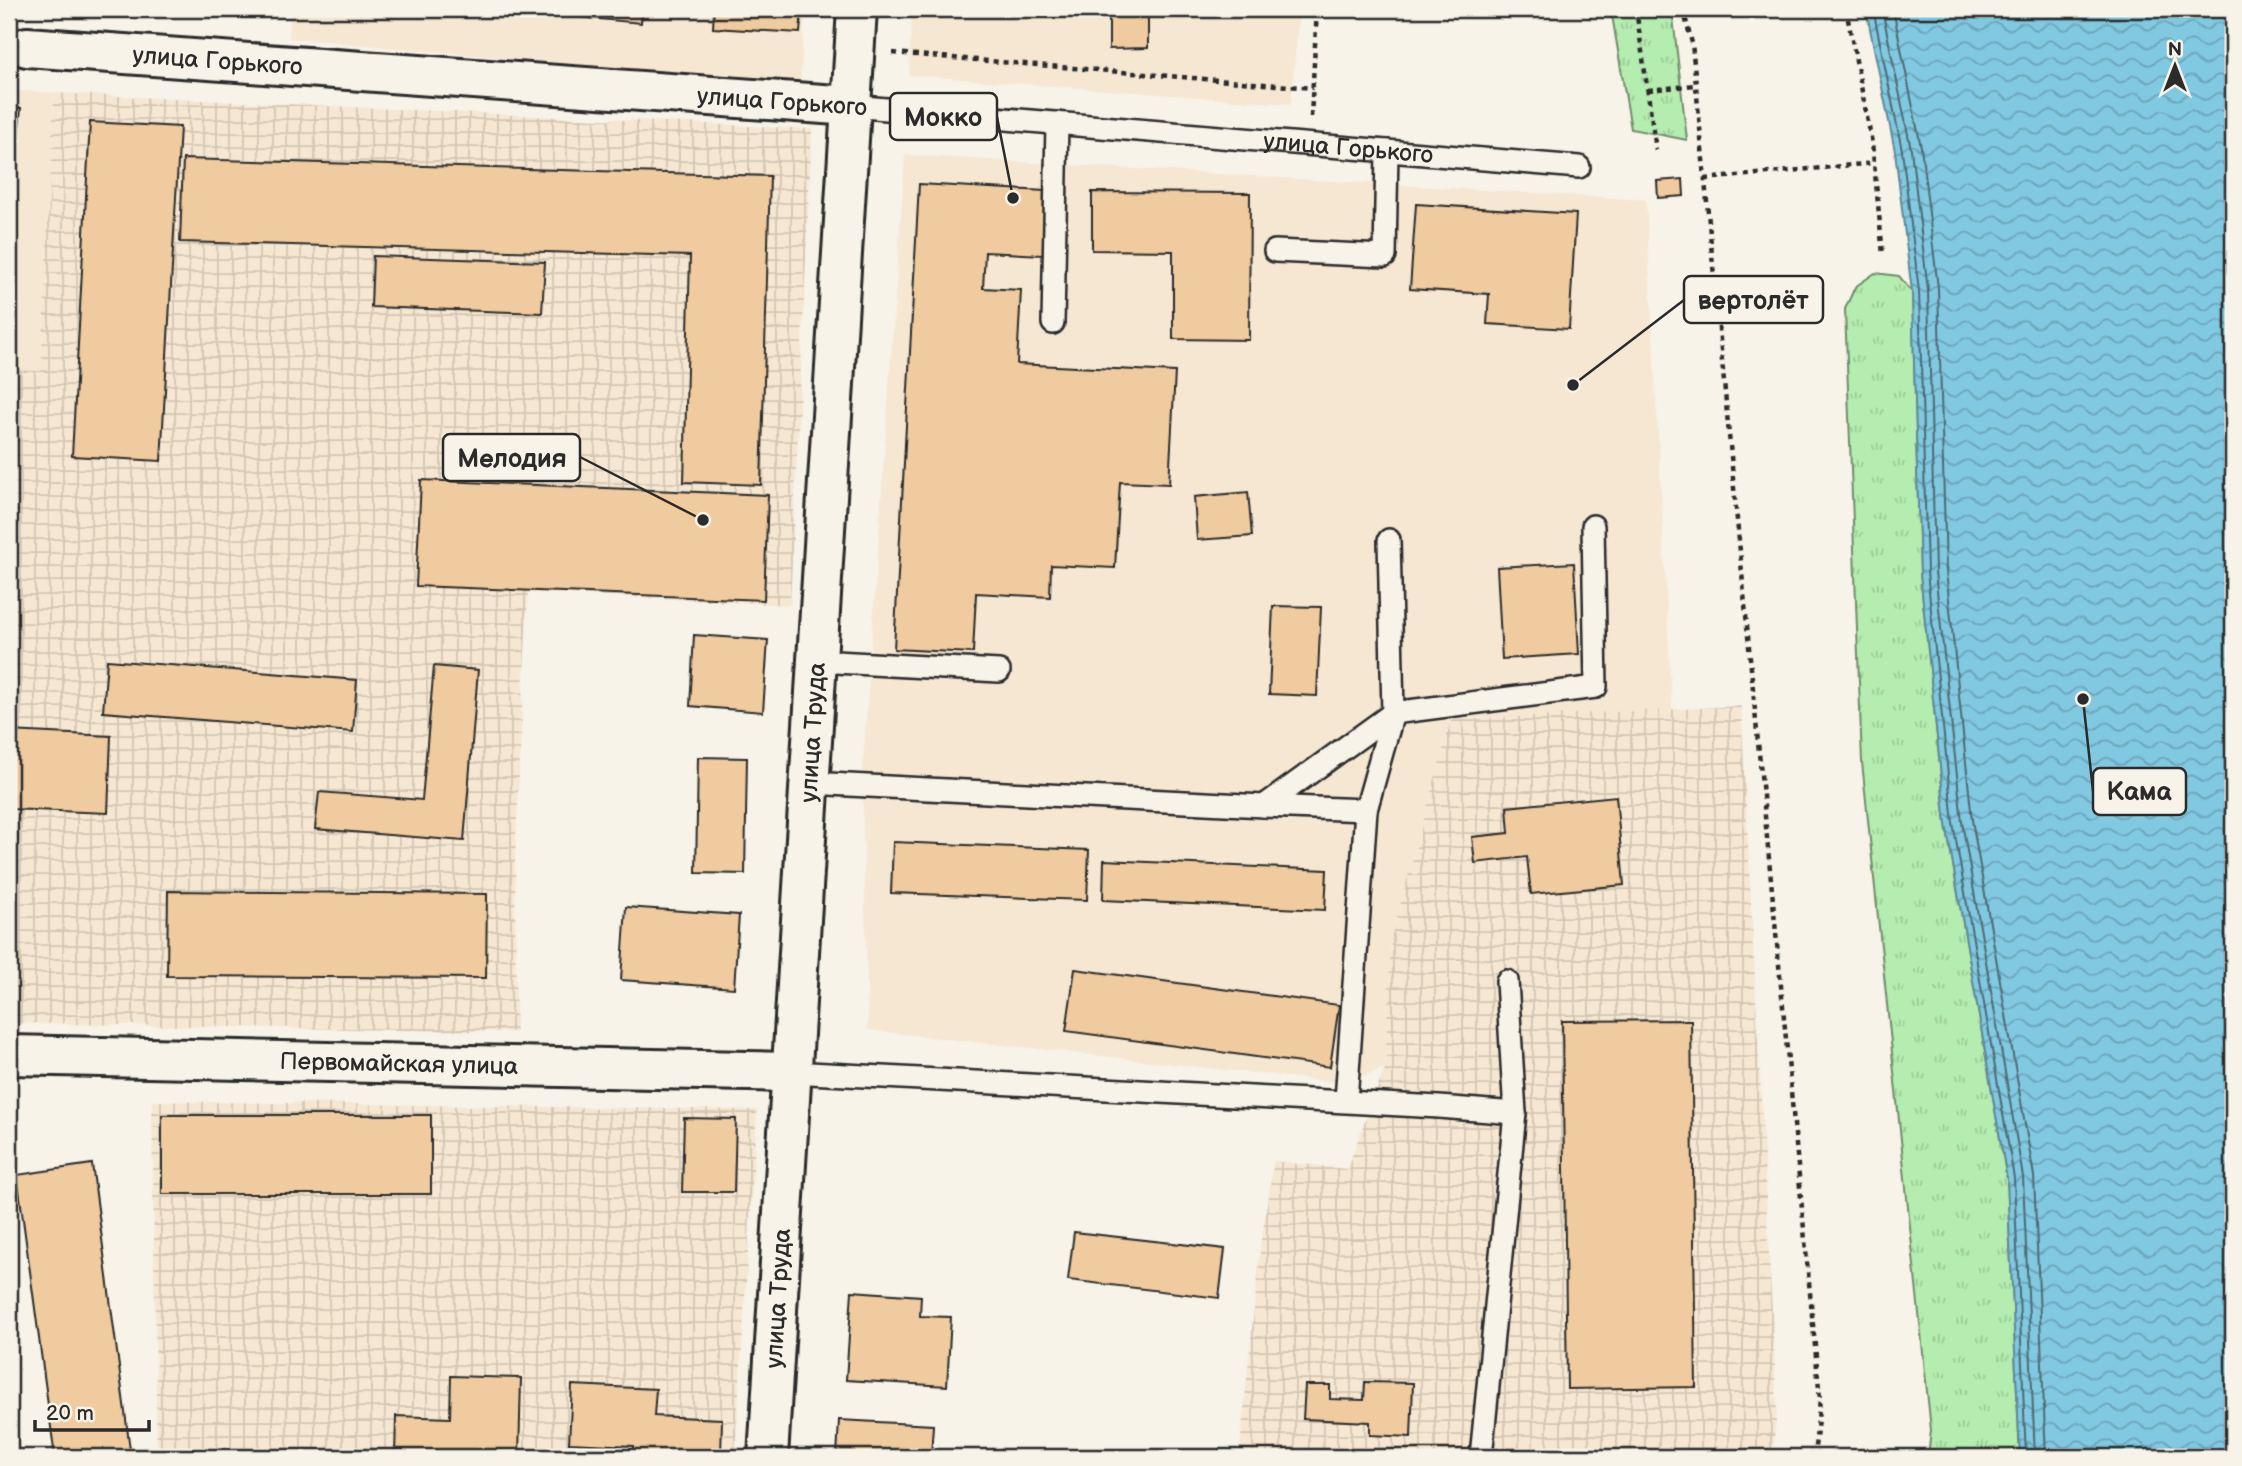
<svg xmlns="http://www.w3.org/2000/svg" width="2242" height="1466" viewBox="0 0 2242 1466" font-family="'Balsamiq Sans',sans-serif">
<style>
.built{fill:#f5e7d2}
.industrial{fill:url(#industrial-grid)}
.grass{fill:url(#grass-tufts);stroke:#708c6d;stroke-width:2}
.water{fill:url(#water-waves);stroke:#5f8a98;stroke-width:2}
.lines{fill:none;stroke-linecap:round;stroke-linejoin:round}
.shore{stroke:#4d6a74;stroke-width:2}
.building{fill:#efcb9f;stroke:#2b2b2b;stroke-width:2}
.lane-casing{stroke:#2b2b2b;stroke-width:26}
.street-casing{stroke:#2b2b2b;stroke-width:44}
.path{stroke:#2b2b2b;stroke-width:4.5;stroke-dasharray:5 5;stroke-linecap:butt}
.lane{stroke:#f7f3e8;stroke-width:21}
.street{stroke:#f7f3e8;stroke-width:38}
.labels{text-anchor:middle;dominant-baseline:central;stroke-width:5;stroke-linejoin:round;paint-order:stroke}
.street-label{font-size:24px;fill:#2b2b2b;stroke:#f7f3e8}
.leader{fill:none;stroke:#2b2b2b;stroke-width:2.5}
.callout-dot{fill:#2b2b2b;stroke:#f7f3e8;stroke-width:2.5}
.callout{fill:#f7f3e8;stroke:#2b2b2b;stroke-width:2.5}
.callout-label{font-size:26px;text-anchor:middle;font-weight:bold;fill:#2b2b2b}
</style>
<defs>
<pattern id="industrial-grid" width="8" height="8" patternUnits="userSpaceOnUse" patternTransform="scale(1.75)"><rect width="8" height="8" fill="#f5e7d2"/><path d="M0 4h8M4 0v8" fill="none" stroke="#d2c6b4"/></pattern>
<pattern id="grass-tufts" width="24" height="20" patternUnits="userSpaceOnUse" patternTransform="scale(1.75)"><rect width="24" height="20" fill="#b5ecaf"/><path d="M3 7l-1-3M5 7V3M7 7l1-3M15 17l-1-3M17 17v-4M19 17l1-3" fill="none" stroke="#9ccb97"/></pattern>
<pattern id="water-waves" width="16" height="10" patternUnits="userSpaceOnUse" patternTransform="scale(1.75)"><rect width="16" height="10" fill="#81c9e1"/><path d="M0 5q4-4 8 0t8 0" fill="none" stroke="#6aa3b7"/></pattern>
</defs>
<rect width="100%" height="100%" fill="#f7f3e8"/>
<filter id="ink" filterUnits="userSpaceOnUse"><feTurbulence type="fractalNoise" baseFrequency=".0143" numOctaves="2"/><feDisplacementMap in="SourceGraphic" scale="14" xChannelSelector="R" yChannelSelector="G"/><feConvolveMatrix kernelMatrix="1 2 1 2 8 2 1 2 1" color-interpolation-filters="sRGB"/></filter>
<g filter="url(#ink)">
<g class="built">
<path d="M291,9H805L800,85L289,38Z"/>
<path d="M912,9H1299L1291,104L909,75Z"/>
<path d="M9,90L54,93L41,372L9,370Z"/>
<path d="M905,155L1646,200L1672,710L1451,720L1391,938L1385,1068L1343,1083L868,1030L862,780Z"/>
</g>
<g class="industrial">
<path d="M54,93L812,129L790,605L528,592L515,858L516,1032L9,1023L18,835L9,834V370L41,371Z"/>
<path d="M1741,706L1777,1410L1772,1457H1239L1261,1241L1274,1161L1347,1169L1385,1068L1391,938L1451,720Z"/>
<path d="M152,1101L757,1110L735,1457H157Z"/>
</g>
<g class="grass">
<path d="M1611,9H1672L1687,140L1631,129Z"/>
<path d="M1875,273L1899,276L1912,292L1920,573L1946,824L2007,1179L2020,1457H1928L1931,1430L1862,762L1845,309L1855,287Z"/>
<path d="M9,834H18L9,991Z"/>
</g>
<path class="water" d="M1866,9H2233V1457H2020L2007,1179L1946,824L1920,573L1912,292L1895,151Z"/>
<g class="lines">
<g class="shore">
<path d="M1873,9L1902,150L1919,291L1927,572L1953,823L2014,1178L2026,1457"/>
<path d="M1882,9L1911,149L1928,290L1935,572L1962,822L2023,1177L2035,1457"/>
<path d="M1893,9L1921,147L1938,288L1946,571L1972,820L2034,1176L2046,1457"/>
</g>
</g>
<g class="building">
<path d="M492,9H642L641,23Z"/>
<path d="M714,9H802L800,33L713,28Z"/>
<path d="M1109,17H1148V48L1109,49Z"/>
<path d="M9,107L21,108L11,209H9Z"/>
<path d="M90,122L180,127L161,461L72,456Z"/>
<path d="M183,159L770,176L761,485L684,482L690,256L180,242Z"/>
<path d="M1683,179L1684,196L1658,198L1657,181Z"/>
<path d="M919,184L1046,191L1043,255L985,252L983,288L1021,290L1017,364L1175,372L1169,484L1120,482L1115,568L1051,565L1050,597L976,593L973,653L894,649Z"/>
<path d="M1092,192L1250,193L1249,340L1173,339V251L1092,250Z"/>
<path d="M1416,204L1576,214L1569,329L1487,324L1489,294L1410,289Z"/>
<path d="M373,256L545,262L542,313L371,307Z"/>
<path d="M421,480L768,495L764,600L416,586Z"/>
<path d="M1248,492L1252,536L1197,540L1194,497Z"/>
<path d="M1574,563L1579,654L1502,659L1497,567Z"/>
<path d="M1273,606L1321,607L1317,696L1269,694Z"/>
<path d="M694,635L768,640L763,712L690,706Z"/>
<path d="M107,660L357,680L353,732L103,712Z"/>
<path d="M434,666L478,670L464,841L315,829L319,792L422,800Z"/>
<path d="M9,731L111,736L108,813L9,809Z"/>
<path d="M698,757L747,758L745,874L696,873Z"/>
<path d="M1616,796L1624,885L1531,894L1527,857L1475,863L1472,837L1509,833L1507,807Z"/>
<path d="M893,842L1089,850L1087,900L891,893Z"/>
<path d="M1104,860L1327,870L1325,910L1103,900Z"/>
<path d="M168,891L487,894L486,978L167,976Z"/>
<path d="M626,907L739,915L734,988L621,980Z"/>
<path d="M1075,969L1339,1005L1330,1067L1066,1031Z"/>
<path d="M1691,1020L1696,1387L1567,1389L1562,1021Z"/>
<rect x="162" y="1115" width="269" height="79"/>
<path d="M684,1118L736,1119L734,1192H682Z"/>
<path d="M92,1164L131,1457H55L17,1175Z"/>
<path d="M1074,1232L1225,1249L1219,1298L1068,1280Z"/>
<path d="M852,1291L921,1296L920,1316L951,1317L947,1386L846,1380Z"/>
<path d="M451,1376L521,1378L519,1457H395L396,1416L450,1418Z"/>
<path d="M1365,1382L1413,1383L1411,1437L1370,1435V1422L1303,1419L1305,1385H1330V1399L1364,1400Z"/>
<path d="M572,1385L656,1389L654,1416L722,1419L721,1457H633V1446L569,1443Z"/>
<path d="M839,1420L933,1425L931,1457H837Z"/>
<path d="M1573,1449L1686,1456V1457H1572Z"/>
</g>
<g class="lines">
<defs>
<g id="lane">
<path id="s1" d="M851,106L1579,167"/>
<path d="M1275,251L1385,256L1387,151"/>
<path d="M1053,323L1057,123"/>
<path d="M817,661L999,671"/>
<path d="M809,783L1264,806L1393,713L1596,687L1593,526"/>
<path d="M1264,806L1366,810L1346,1101"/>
<path d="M1366,810L1393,713L1389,540"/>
<path d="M791,1072L1439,1107L1515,1113L1507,981"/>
<path d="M1481,1457L1515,1113"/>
</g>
<g id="street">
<path id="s2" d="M27,47L851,106"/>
<path id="s3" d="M9,1055L791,1072"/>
<path id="s4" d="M768,1457L857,9"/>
</g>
</defs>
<use href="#lane" class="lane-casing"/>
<use href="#street" class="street-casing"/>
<g class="path">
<path d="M1636,9L1656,150"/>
<path d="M1683,9L1692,43L1820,1399L1814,1457"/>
<path d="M1846,9L1872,143L1883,255"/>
<path d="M1637,15L1655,9"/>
<path d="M893,53L1313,88"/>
<path d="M1648,90L1696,85"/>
<path d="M1311,117L1317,9"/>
<path d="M1705,179L1874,163"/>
</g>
<use href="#lane" class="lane"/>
<use href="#street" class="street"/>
</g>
</g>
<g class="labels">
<g class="street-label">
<text stroke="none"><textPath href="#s2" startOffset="191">улица Горького</textPath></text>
<text transform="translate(782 102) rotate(4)">улица Горького</text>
<text stroke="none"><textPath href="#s1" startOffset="499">улица Горького</textPath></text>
<text stroke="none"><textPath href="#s4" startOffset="726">улица Труда</textPath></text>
<text stroke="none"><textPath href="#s3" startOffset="390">Первомайская улица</textPath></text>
<text stroke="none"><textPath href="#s4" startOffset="159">улица Труда</textPath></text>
</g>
</g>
<path class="leader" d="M1013 198L997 117M1573 385L1684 300M703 520L580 457M2083 699L2093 791"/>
<g class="callout-dot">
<circle cx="1013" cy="198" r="7"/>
<circle cx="1573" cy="385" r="7"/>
<circle cx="703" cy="520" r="7"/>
<circle cx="2083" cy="699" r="7"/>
</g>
<g class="callout">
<rect x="890" y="93" width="107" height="47" rx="7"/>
<rect x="1684" y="276" width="139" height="47" rx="7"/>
<rect x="443" y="434" width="137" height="47" rx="7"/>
<rect x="2093" y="768" width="93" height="47" rx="7"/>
</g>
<g class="callout-label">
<text x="943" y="126">Мокко</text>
<text x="1753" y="309">вертолёт</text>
<text x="512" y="467">Мелодия</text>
<text x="2139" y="800">Кама</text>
</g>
<rect width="2242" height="1466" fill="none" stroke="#f7f3e8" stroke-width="35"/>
<rect x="18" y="18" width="2207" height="1431" fill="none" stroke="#2b2b2b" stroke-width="2.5" filter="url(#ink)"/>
<g transform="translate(2175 66)" stroke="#f7f3e8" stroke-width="5" paint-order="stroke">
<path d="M0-5L12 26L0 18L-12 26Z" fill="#2b2b2b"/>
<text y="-10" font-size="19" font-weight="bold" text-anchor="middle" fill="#2b2b2b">N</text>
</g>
<path d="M35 1420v10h114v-10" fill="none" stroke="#2b2b2b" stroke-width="3.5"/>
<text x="46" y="1420" font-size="21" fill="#2b2b2b" stroke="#f7f3e8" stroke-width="5" paint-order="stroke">20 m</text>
</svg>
